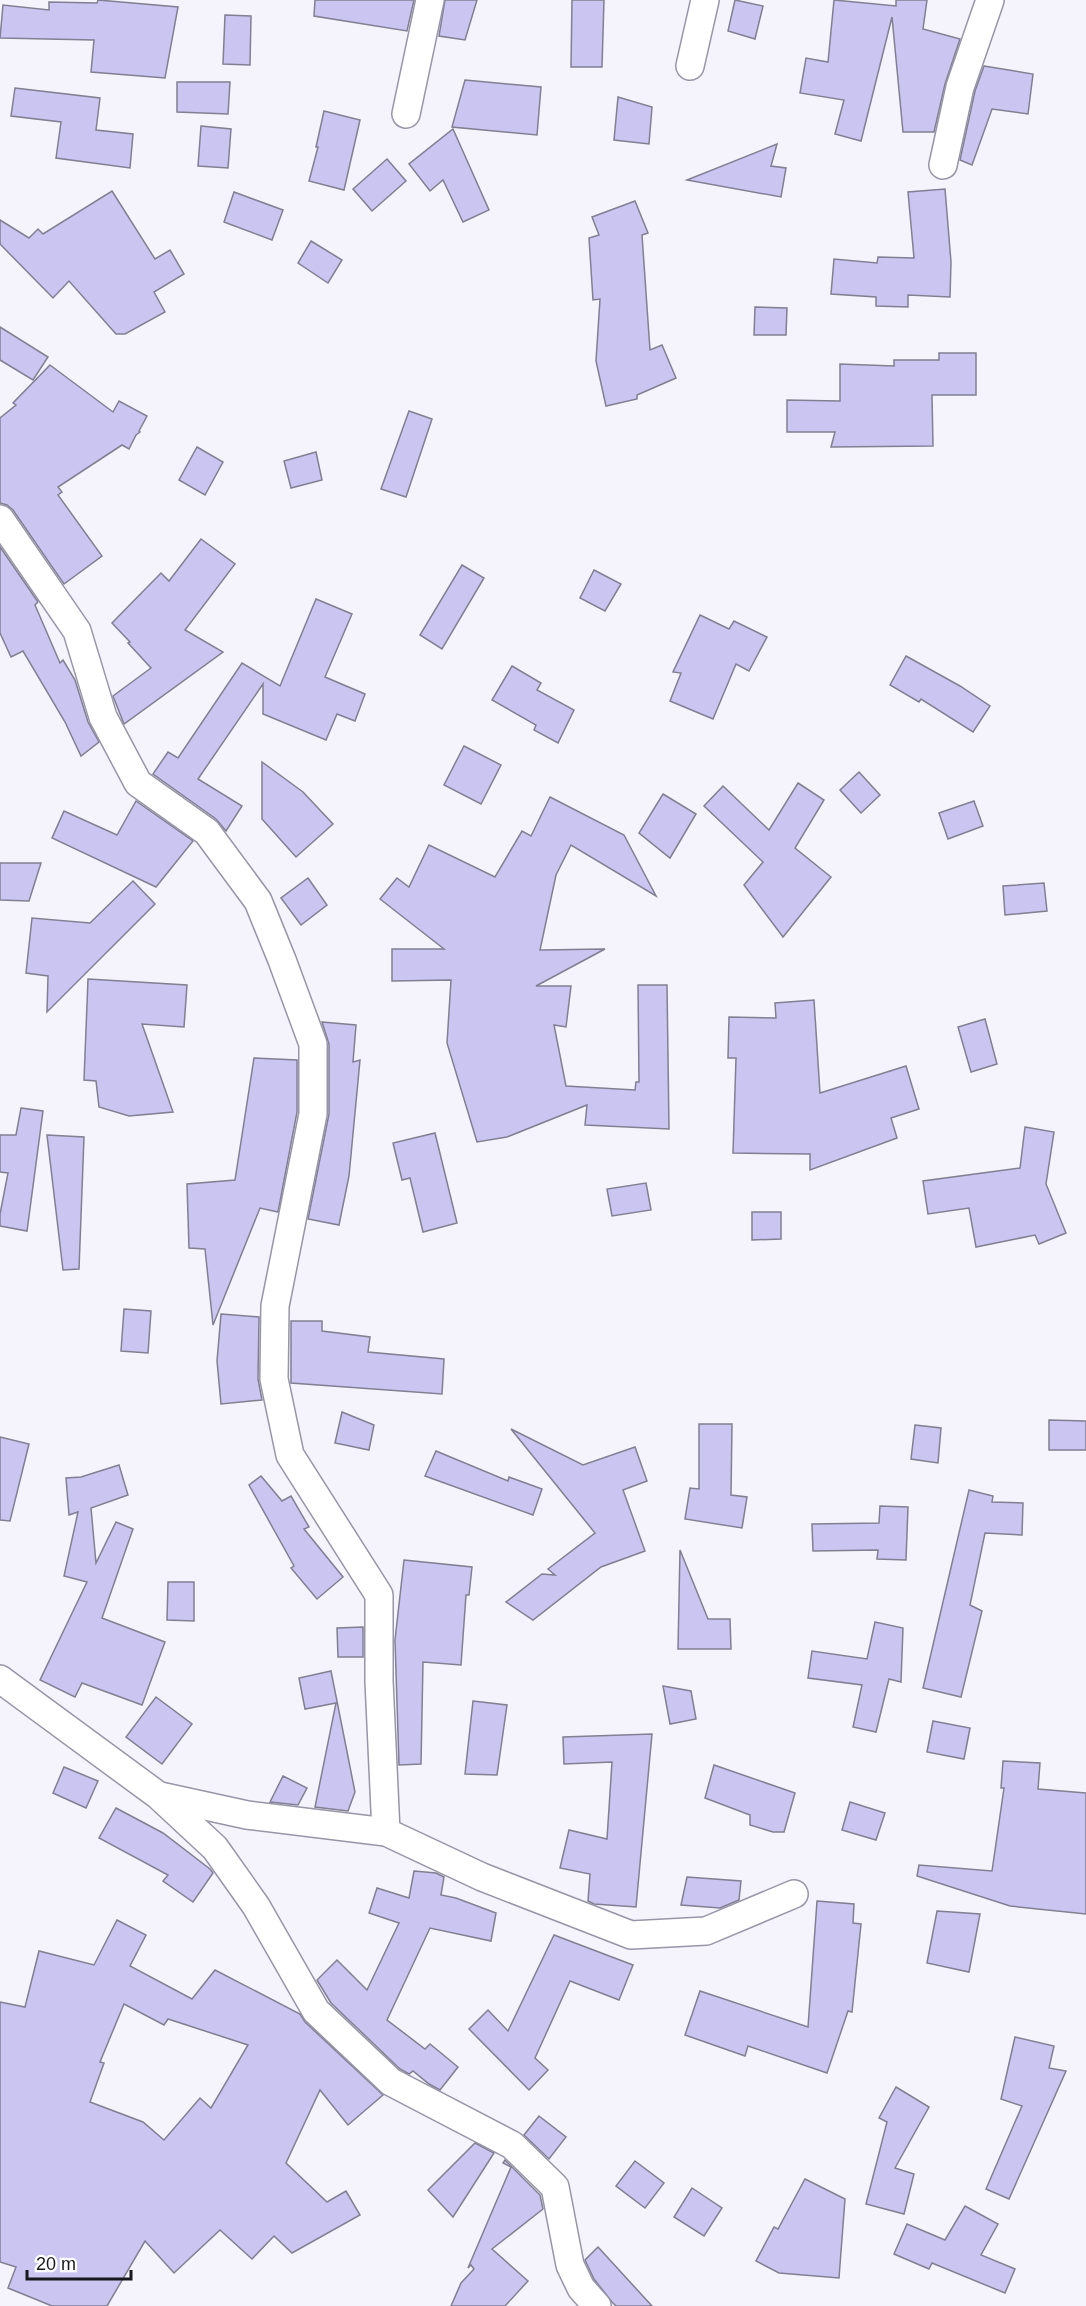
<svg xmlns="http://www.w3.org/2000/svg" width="1086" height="2306" viewBox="0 0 1086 2306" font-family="Arial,sans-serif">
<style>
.building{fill:#cbc5f2;stroke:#817f91;stroke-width:1.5;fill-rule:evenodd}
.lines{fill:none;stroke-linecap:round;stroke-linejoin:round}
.street-casing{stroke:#9795a8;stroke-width:30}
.street{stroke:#fff;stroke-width:27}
</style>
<rect width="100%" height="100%" fill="#f5f4fc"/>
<g class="building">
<path d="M98,0L178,7L165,78L91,72L94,40L0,38L3,5L49,10V2L97,3Z"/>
<path d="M315,0H414L407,31L314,16Z"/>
<path d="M445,0H477L465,40L439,36Z"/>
<path d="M572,0H604L602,67H571Z"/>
<path d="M735,0L763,6L755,39L728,31Z"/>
<path d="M834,0L896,6V0H927L923,29L960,39L945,84L934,132H903L892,17L861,141L835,134L844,100L800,93L806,58L828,62Z"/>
<path d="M225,15L251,16L250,65L223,64Z"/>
<path d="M984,66L1033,74L1028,114L992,109L972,165L960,160L975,91Z"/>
<path d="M465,80L541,87L537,135L452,127Z"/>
<path d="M177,82H230L228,114L177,112Z"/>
<path d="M15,88L100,98L96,130L133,134L130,168L56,158L61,122L11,116Z"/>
<path d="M618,97L652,107L649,144L614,140Z"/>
<path d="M324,111L360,120L344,190L309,181L318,147H316Z"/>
<path d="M201,126L231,129L228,168L198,166Z"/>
<path d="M453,129L489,210L463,222L443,180L430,191L409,164Z"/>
<path d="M777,144L771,166L786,168L781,197L687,180Z"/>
<path d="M387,159L406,181L372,211L353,189Z"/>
<path d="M945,189L951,262L950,297L908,295V307L876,306V297L831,294L834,259L877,263L878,257L914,258L908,192Z"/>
<path d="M112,191L155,259L170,250L184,274L154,292L165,312L125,334H116L69,281L53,298L0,244V220L29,238L38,229L43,234Z"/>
<path d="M234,192L283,210L272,240L224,222Z"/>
<path d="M635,201L648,233L642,235L650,350L662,345L676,378L637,395V399L606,406L596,361L600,299L593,300L589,238L599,235L592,217Z"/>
<path d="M311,241L342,260L328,283L298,263Z"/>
<path d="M755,307L787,308L786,335H754Z"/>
<path d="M0,327L48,357L33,380L0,360Z"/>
<path d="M939,353H976V395H932L933,446L831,447L835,432H787V400L840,401V364L894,366V360H939Z"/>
<path d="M50,365L113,412L119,401L147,416L139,431L140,432L136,435L129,449L122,445L58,487L62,492L58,495L102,556L64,584L13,510L7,505L0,503V418L16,405L13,403Z"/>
<path d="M409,411L432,419L406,497L381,489Z"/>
<path d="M197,447L223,462L205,495L179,480Z"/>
<path d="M316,452L322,480L291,488L284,461Z"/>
<path d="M201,539L235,564L185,630L223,652L124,724L113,696L151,668L128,643L130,642L112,623L161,573L169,581Z"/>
<path d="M0,547L38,602L35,605L60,663L63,660L75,680L88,722L99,742L81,756L65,722L23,651L11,657L0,633Z"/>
<path d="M462,565L484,578L442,649L420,635Z"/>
<path d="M594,570L621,584L605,611L580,598Z"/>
<path d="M316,599L352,614L325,677L365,694L355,721L337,714L326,740L263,714V684L198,779L242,806L226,831L216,819L153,774L168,752L178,758L242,663L280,686Z"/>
<path d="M700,615L729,629L734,621L767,637L749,671L736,664L713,719L670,701L681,673L673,672Z"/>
<path d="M906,656L960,686L990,706L973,732L921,699L919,702L890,685Z"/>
<path d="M512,666L541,683L537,690L574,710L558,743L534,730L536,725L492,700Z"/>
<path d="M464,746L501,765L481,804L444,785Z"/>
<path d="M262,762L303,792L333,824L296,857L262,819Z"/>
<path d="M859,772L880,795L861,813L840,790Z"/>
<path d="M798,783L824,800L795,848L831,877L783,937L744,885L763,862L704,806L723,786L769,830Z"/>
<path d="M663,794L696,814L670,858L639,833Z"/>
<path d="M550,797L624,835L656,896L571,845L556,875L540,950L605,949L536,986H571L566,1027L554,1025L566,1086L635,1090L636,1082H639L638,985H667L669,1129L585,1125L587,1105L507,1137L477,1142L447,1043L451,980L392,981V949H444L380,899L397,878L409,887L429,845L495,877L522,831L531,836Z"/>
<path d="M136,801L193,841L156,887L52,838L64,811L117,835Z"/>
<path d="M974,801L983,826L948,839L939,813Z"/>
<path d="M0,863H41L29,901L0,900Z"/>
<path d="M308,878L327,905L301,925L281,898Z"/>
<path d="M133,881L155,904L47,1012L48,976L26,973L32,918L90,923Z"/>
<path d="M1044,883L1047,911L1005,915L1003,886Z"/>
<path d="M88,979L187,985L184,1027L142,1024L173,1112L129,1116L99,1107L96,1081L84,1080Z"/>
<path d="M814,1000L820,1093L906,1066L919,1109L891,1118L897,1138L810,1170V1154L733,1153L736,1058H728L729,1017L776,1018L775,1003Z"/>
<path d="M985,1019L997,1064L971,1072L958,1027Z"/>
<path d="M322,1022L356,1025L353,1062L360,1060L349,1176L339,1225L308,1219L329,1114V1044Z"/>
<path d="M254,1058L297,1060V1112L278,1212L260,1208L213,1325L205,1249L189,1248L187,1184L235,1180Z"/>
<path d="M21,1108L43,1111L27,1231L0,1226V1214L8,1173L0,1172V1135H16Z"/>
<path d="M1025,1127L1054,1132L1046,1184L1066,1233L1039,1244L1035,1235L976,1247L969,1208L928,1214L923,1181L1020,1168Z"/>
<path d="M435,1133L457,1223L423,1232L410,1178L402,1180L393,1143Z"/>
<path d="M47,1135L84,1137L79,1269L63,1270Z"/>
<path d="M646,1183L651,1210L612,1216L607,1189Z"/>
<path d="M752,1212H781V1239L752,1240Z"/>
<path d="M124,1309L151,1311L148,1353L121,1351Z"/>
<path d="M221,1314L259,1317L258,1379L262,1400L221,1404L217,1361Z"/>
<path d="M291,1321H322V1331L370,1337L368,1352L444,1359L442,1394L291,1383Z"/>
<path d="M342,1412L374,1425L369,1450L335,1443Z"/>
<path d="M1049,1420L1086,1421V1450H1049Z"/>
<path d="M699,1424H732L731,1495L747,1497L742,1528L685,1519L690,1488L699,1489Z"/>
<path d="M915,1425L941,1428L938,1463L911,1459Z"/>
<path d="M511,1429L583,1465L635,1447L647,1481L623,1490L645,1551L601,1567L533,1620L506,1602L542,1574L555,1575L548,1569L595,1533Z"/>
<path d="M0,1437L29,1444L10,1521L0,1520Z"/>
<path d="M436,1451L508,1481L509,1477L542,1489L533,1515L425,1476Z"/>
<path d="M119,1465L128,1495L91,1508L96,1563L116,1522L133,1529L102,1618L165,1642L142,1705L82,1683L75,1697L40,1680L87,1582L64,1576L78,1512L69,1515L66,1478L81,1477Z"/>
<path d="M261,1476L282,1501L291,1496L309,1527L304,1529L343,1577L317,1599L291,1568L294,1566L249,1485Z"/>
<path d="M969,1490L993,1496L992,1502L1023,1503L1022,1535L985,1533L970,1605L982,1611L961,1697L923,1688Z"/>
<path d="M880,1506L908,1507L906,1560L877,1559L878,1550L813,1551L812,1524L879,1523Z"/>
<path d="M680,1550L708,1619H730L731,1649H678Z"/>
<path d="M404,1560L472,1567L469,1595H466L461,1665L423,1662L421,1764L399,1765L395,1640Z"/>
<path d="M168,1582H194V1621L167,1620Z"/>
<path d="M875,1622L903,1628L901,1682L889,1679L876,1732L853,1727L862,1685L808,1678L812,1651L867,1659Z"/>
<path d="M363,1627V1657H338L337,1628Z"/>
<path d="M331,1671L355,1792L348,1811L315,1807L336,1703L305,1709L299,1678Z"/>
<path d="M663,1686L691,1691L696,1719L670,1724Z"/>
<path d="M156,1697L192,1724L162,1764L126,1737Z"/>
<path d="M473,1701L507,1705L497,1775L465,1774Z"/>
<path d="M933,1721L970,1728L964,1759L927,1752Z"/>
<path d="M652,1734L636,1907L594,1904L588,1901L590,1874L560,1868L569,1830L607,1839L612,1762L564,1764L563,1737Z"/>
<path d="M1003,1761L1040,1763L1038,1789L1086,1793V1914L1010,1906L917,1876L919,1865L992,1871L1004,1788H1001Z"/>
<path d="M714,1765L795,1793L784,1832H773L750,1825V1815L705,1798Z"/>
<path d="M64,1767L98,1781L86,1808L53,1793Z"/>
<path d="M283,1776L307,1788L298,1805L270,1802Z"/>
<path d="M850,1802L885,1813L876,1840L842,1830Z"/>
<path d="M116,1808L163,1833L210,1869L213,1873L193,1902L163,1881L168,1875L99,1838Z"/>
<path d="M414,1871L436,1873L444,1877L441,1895L456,1898L496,1913L491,1941L430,1928L387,2020L425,2049L430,2044L458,2067L440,2090L429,2084L413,2071L409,2074L400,2069L331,2003L317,1980L337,1960L367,1990L399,1923L369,1913L377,1888L409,1898Z"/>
<path d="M687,1877L741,1881L739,1900L720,1908L681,1905Z"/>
<path d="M817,1901L854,1904L853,1923L861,1924L852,2012L848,2011L827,2073L748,2046L745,2056L685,2035L700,1991L808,2027Z"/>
<path d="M937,1911L980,1914L969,1972L927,1963Z"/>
<path d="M117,1920L146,1935L130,1966L192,1999L215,1970L300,2014L305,2022L383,2095L348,2125L320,2090L286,2163L327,2202L346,2191L360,2215L292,2253L274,2236L252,2259L220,2230L174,2273L145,2241L107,2306H52L8,2288L16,2267L0,2262V2002L25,2007L39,1951L94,1965ZM124,2004L164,2025L168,2019L248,2045L211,2108L200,2098L164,2140L143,2122L90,2102L104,2063L100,2062Z"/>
<path d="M554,1935L633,1965L619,2000L570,1981L535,2058L548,2070L529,2090L469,2029L488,2010L508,2031Z"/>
<path d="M1015,2037L1054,2046L1049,2068L1066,2071L1009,2199L986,2189L1022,2106L1001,2099Z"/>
<path d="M896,2087L929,2107L895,2168L914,2174L904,2214L866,2204L887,2122L879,2118Z"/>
<path d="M539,2116L566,2137L549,2159L524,2135Z"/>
<path d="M475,2143L494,2153L453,2217L428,2190Z"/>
<path d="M505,2160L540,2195L543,2209L492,2249L528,2281L505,2306H451L461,2283L474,2269L471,2265L468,2268L511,2167L503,2163Z"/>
<path d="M635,2161L664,2183L645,2208L616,2186Z"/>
<path d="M805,2179L845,2199L839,2278L779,2273L756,2261L774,2227L778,2229Z"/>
<path d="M692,2188L722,2208L704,2236L674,2217Z"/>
<path d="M965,2206L998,2224L981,2255L1015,2269L1005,2293L932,2263L929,2269L894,2254L907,2224L945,2240Z"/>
<path d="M598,2247L652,2306H616L612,2302L594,2279L585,2260Z"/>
</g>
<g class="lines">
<defs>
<g id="street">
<path d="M690,66L705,0"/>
<path d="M406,114L430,0"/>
<path d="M943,165L960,87L990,0"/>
<path d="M0,519L77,631L103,717L138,783L207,832L258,901L282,960L313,1044V1114L275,1306L274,1379L290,1455L379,1595V1681L386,1832"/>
<path d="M0,1679L159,1796L215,1848L256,1906L316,2011L391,2082L512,2145L555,2187L570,2265L581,2288L597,2306"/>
<path d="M160,1796L247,1815L386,1832L482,1877L631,1935L706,1931L794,1894"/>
</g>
</defs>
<use href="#street" class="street-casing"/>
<use href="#street" class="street"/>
</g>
<path d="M27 2270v9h104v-9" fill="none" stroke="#19181f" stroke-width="3"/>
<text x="36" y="2270" font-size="18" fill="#19181f" stroke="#ffffff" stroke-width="4.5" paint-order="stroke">20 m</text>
</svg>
